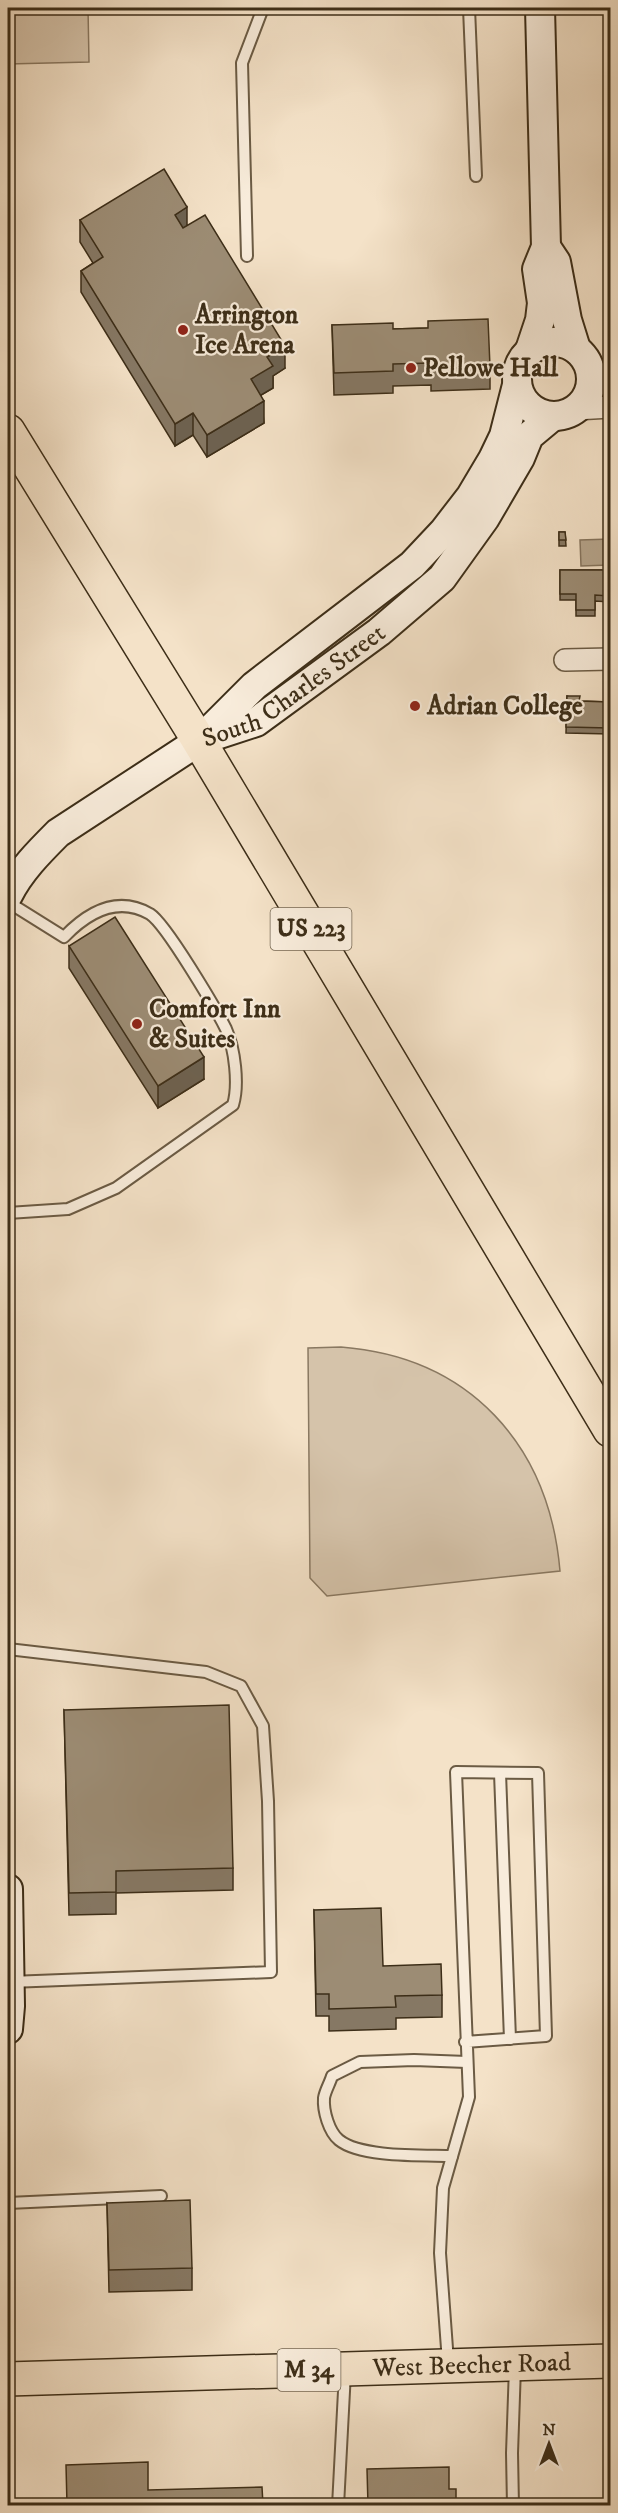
<svg xmlns="http://www.w3.org/2000/svg" width="618" height="2513" viewBox="0 0 618 2513" font-family="'IM FELL DW Pica',serif">
<style>
.green{fill:#d5c3aa;stroke:#897861;stroke-width:1.5}
.water{fill:#b6a58c;stroke:#86755e;stroke-width:1.5}
.lines{fill:none;stroke-linecap:round;stroke-linejoin:round}
.lane-casing{stroke:#6b5b44;stroke-width:14}
.street-casing{stroke:#6b5b44;stroke-width:24}
.secondary-casing{stroke:#3d2e18;stroke-width:32}
.primary-casing{stroke:#3d2e18;stroke-width:36}
.highway-casing{stroke:#3d2e18;stroke-width:36}
.lane{stroke:#f8ecdb;stroke-width:10}
.street{stroke:#f8ecdb;stroke-width:21}
.secondary{stroke:#f8ecdb;stroke-width:28}
.primary{stroke:#f4e2c8;stroke-width:33}
.highway{stroke:#f4e2c8;stroke-width:33}
.wall{fill:#867864;stroke:#3d2e18;stroke-width:1.5}
.shaded-wall{fill:#6d6251;stroke:#3d2e18;stroke-width:1.5}
.building{fill:#9c8c74;stroke:#3d2e18;stroke-width:1.5}
.poi-dot{fill:#8f2418;stroke:#f8ecdb;stroke-width:2}
.labels{text-anchor:middle;dominant-baseline:central;stroke-width:4.5;stroke-linejoin:round;paint-order:stroke}
.shield{fill:#f8ecdb;stroke:#756752;stroke-width:1.5}
.shield-label{font-size:24px;font-weight:bold;fill:#3d2e18}
.poi-label{font-size:26px;font-weight:bold;fill:#3d2e18;stroke:#f8ecdb;text-anchor:start}
.street-label{font-size:26px;fill:#3d2e18;stroke:#f8ecdb}
</style>
<rect width="100%" height="100%" fill="#f4e2c8"/>
<filter id="stains"><feTurbulence type="fractalNoise" baseFrequency=".00333" numOctaves="4"/><feColorMatrix values="0 0 0 0 .2 0 0 0 0 .09 0 0 0 0 .02 0 0 0 .5 -.17"/></filter>
<radialGradient id="worn" r=".72"><stop offset=".6" stop-color="#630" stop-opacity="0"/><stop offset="1" stop-color="#630" stop-opacity=".3"/></radialGradient>
<g class="green">
<path d="M8,8H88L89,62L8,64Z"/>
<path d="M341,1347C469,1357 549,1444 560,1571L327,1596L310,1578L308,1348Z"/>
</g>
<path class="water" d="M610,539V565L581,566L580,540Z"/>
<g class="lines">
<defs>
<g id="lane">
<path d="M469,8L476,176"/>
<path d="M247,256L242,63L263,8"/>
<path d="M8,902L64,937C87,913 117,895 150,914C166,924 216,1009 226,1029C235,1049 239,1085 233,1105L116,1188L68,1209L8,1213"/>
<path d="M8,1649L206,1672L241,1686L263,1726L268,1801L271,1972L10,1982"/>
<path d="M500,1773L510,2039"/>
<path d="M452,2156C425,2155 361,2158 339,2140C329,2132 323,2111 324,2098C325,2091 330,2083 332,2076L360,2062L414,2060L467,2062"/>
<path d="M8,2203L161,2196"/>
<path d="M448,2362L440,2253L443,2188L469,2097L456,1772L538,1773L546,2036L465,2042"/>
<path d="M338,2506L345,2372"/>
<path d="M513,2506L512,2453L515,2367"/>
</g>
<g id="street">
<path d="M590,368L610,381"/>
<path d="M576,409L610,407"/>
<path d="M565,660L610,659"/>
</g>
<g id="secondary">
<path d="M546,247L556,262L567,320L576,349"/>
<circle cx="554" cy="379" r="37"/>
<path d="M530,350L540,320L542,303L537,269L546,247L540,8"/>
<path id="s1" d="M204,739L256,722L379,632L442,578L485,518L520,458L529,436L553,416"/>
<path d="M8,895C20,871 39,852 58,833L199,741L254,686L412,565L444,531L471,496L493,459L504,436L517,385"/>
<path d="M8,1889L10,2006L8,2029"/>
</g>
<g id="primary">
<path id="s2" d="M8,2379L610,2361"/>
</g>
<path id="highway" d="M8,431L199,741L610,1430"/>
</defs>
<use href="#lane" class="lane-casing"/>
<use href="#street" class="street-casing"/>
<use href="#secondary" class="secondary-casing"/>
<use href="#primary" class="primary-casing"/>
<use href="#highway" class="highway-casing"/>
<use href="#lane" class="lane"/>
<use href="#street" class="street"/>
<use href="#secondary" class="secondary"/>
<use href="#primary" class="primary"/>
<use href="#highway" class="highway"/>
</g>
<g class="wall">
<path d="M80,220L187,225L285,368L273,376V388L261,395L264,423L207,457L193,435L175,446L81,292V271L93,263L80,242Z"/>
<path d="M332,325L393,329L428,328L490,367V389L431,391V385L393,386V393L334,395Z"/>
<path d="M559,532H565L566,546H559Z"/>
<path d="M560,570H610V602L595,601V616H576V600H560Z"/>
<path d="M567,696L579,701L610,702V734L566,733Z"/>
<path d="M69,946L204,1079L158,1108L69,968Z"/>
<path d="M64,1710L233,1868V1890L116,1893V1914L69,1915Z"/>
<path d="M314,1910L383,1966L442,1995V2017L396,2018V2029L329,2031V2016H316Z"/>
<path d="M107,2203L192,2268V2290L109,2292Z"/>
</g>
<g class="shaded-wall">
<path d="M187,207V229L175,237V215Z"/>
<path d="M285,346V368L273,376V388L251,401V379L267,357Z"/>
<path d="M264,401V423L207,457V435Z"/>
<path d="M193,413V435L175,446V424Z"/>
<path d="M204,1057V1079L158,1108V1086Z"/>
</g>
<g class="building">
<path d="M164,169L187,207L175,215L183,228L205,215L285,346L267,357L273,366L251,379L264,401L207,435L193,413L175,424L81,271L103,257L80,220Z"/>
<path d="M488,319L490,367L431,369V363L393,364V371L334,373L332,325L393,323V329L428,328V321Z"/>
<path d="M559,532H565L566,540H559Z"/>
<path d="M560,570H610V596L595,595V610H576V594H560Z"/>
<path d="M567,696H580L579,701L610,702V728L566,727Z"/>
<path d="M115,917L204,1057L158,1086L69,946Z"/>
<path d="M229,1705L233,1868L116,1871V1892L69,1893L64,1710Z"/>
<path d="M381,1908L383,1966L441,1964L442,1995L395,1996L396,2007L329,2009V1994H316L314,1910Z"/>
<path d="M190,2200L192,2268L109,2270L107,2203Z"/>
<path d="M148,2462V2490L262,2487L263,2505H67L66,2465Z"/>
<path d="M449,2467V2489H456V2505H368L367,2469Z"/>
</g>
<g class="poi-dot">
<circle cx="183" cy="330" r="6"/>
<circle cx="411" cy="368" r="6"/>
<circle cx="415" cy="706" r="6"/>
<circle cx="137" cy="1024" r="6"/>
</g>
<g class="labels">
<g class="shield">
<rect x="270.5" y="908" width="81" height="42" rx="4.5"/>
<rect x="277.5" y="2349" width="63" height="42" rx="4.5"/>
</g>
<g class="shield-label">
<text x="311" y="929">US 223</text>
<text x="309" y="2370">M 34</text>
</g>
<g class="poi-label">
<text x="195" y="315">Arrington<tspan x="195" dy="30">Ice Arena</tspan></text>
<text x="423" y="368">Pellowe Hall</text>
<text x="427" y="706">Adrian College</text>
<text x="149" y="1009">Comfort Inn<tspan x="149" dy="30">&amp; Suites</tspan></text>
</g>
<g class="street-label">
<text stroke="none"><textPath href="#s1" startOffset="105">South Charles Street</textPath></text>
<text stroke="none"><textPath href="#s2" startOffset="464">West Beecher Road</textPath></text>
</g>
</g>
<rect width="618" height="2513" fill="none" stroke="#f4e2c8" stroke-width="30"/>
<rect x="9" y="9" width="600" height="2495" fill="none" stroke="#3d2e18" stroke-width="3"/>
<rect x="15" y="15" width="588" height="2483" fill="none" stroke="#3d2e18" stroke-width="1.5"/>
<g transform="translate(549 2444)" stroke="#f8ecdb" stroke-width="4.5" paint-order="stroke">
<path d="M0-4.5L10 22L0 15L-10 22Z" fill="#3d2e18"/>
<text y="-9" font-size="16" font-weight="bold" text-anchor="middle" fill="#3d2e18">N</text>
</g>
<rect width="100%" height="100%" filter="url(#stains)"/>
<rect width="100%" height="100%" fill="url(#worn)"/>
</svg>
